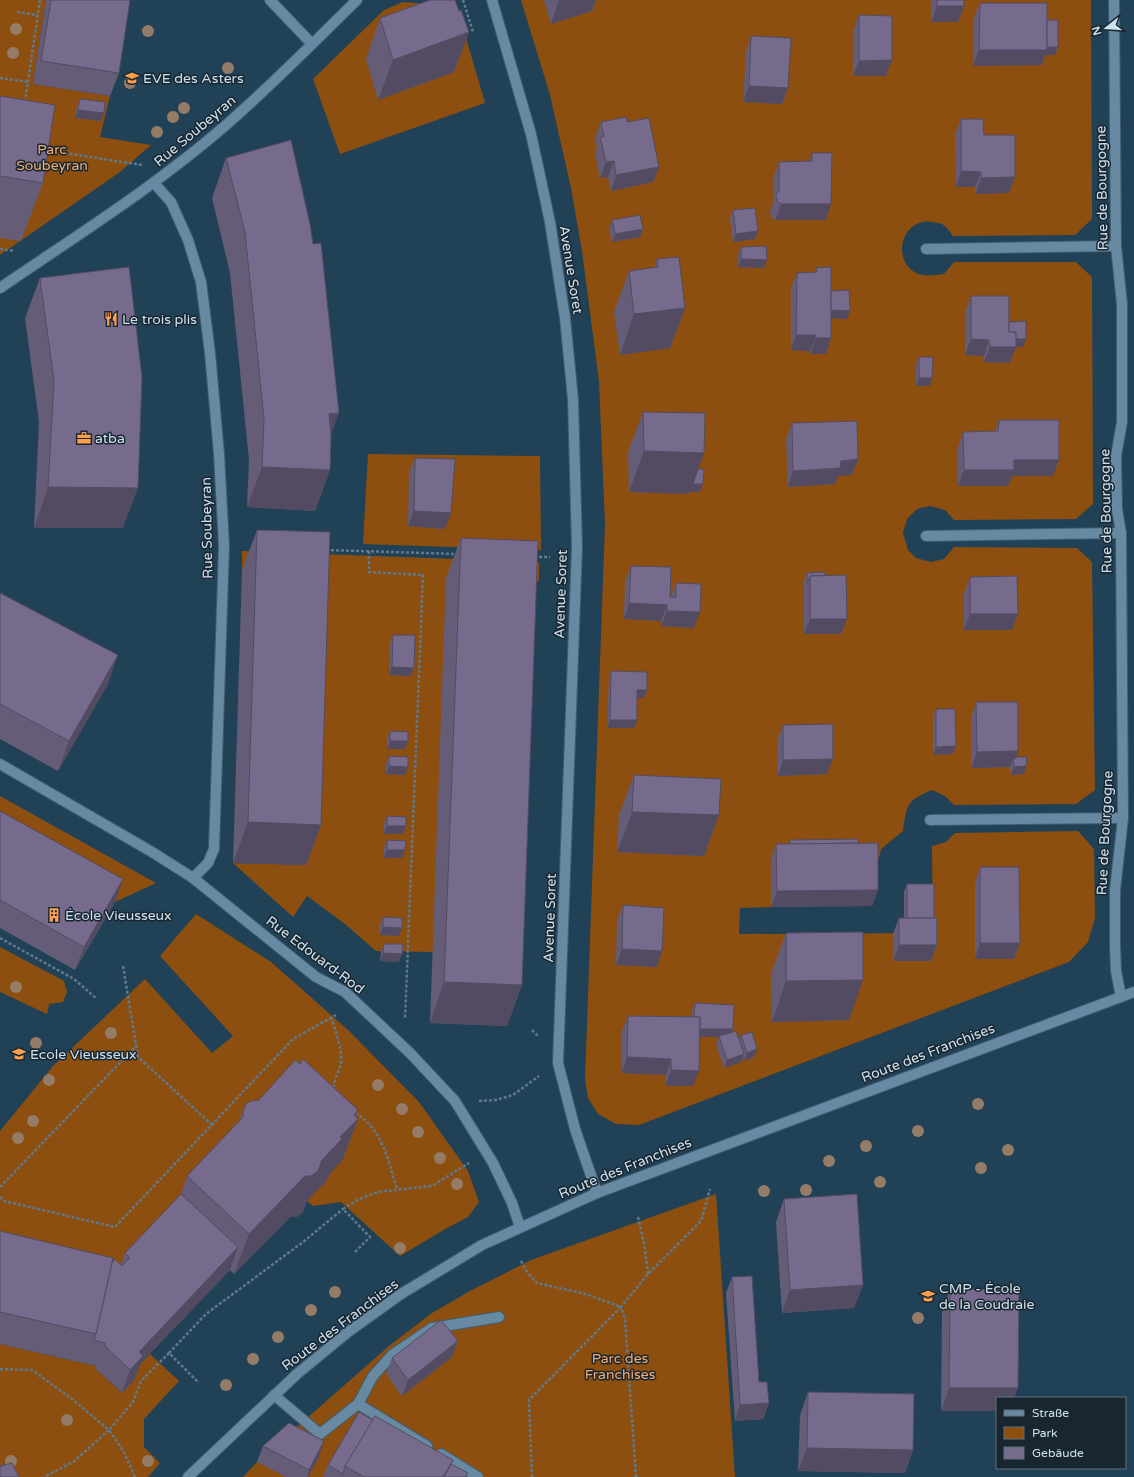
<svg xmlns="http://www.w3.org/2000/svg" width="1134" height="1477" viewBox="0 0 1134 1477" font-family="'Varela Round',sans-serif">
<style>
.green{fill:#8c4f10}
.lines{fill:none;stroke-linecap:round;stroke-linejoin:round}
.lane-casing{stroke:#415e71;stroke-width:12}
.street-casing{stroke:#415e71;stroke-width:12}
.secondary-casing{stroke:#415e71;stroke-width:12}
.path{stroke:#5f7a8d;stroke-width:2.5;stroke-dasharray:3 2;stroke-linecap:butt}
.lane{stroke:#6789a2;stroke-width:10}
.street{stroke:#6789a2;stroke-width:10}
.secondary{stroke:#6789a2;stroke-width:10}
.tree{fill:#947c67}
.wall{fill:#655c78}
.shaded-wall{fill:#534b62}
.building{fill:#766b8c;stroke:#534b62}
.labels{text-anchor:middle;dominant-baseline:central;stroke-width:3;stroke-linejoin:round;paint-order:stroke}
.poi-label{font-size:14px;fill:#cde0ed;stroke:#182630;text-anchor:start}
.street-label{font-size:14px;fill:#cde0ed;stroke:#182630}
.park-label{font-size:14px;fill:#f3ad74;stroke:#182630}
</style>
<rect width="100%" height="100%" fill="#214157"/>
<g class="green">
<path d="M0,0H46L33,84L110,96L100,137L151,145L120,172L0,255Z"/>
<path d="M521,0H1091L1092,219L1075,235L953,236C950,232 946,226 942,224C940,223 936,223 933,222C903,216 890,259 916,273C924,277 935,275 944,274L954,262H1076L1092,277L1093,504L1076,519L954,520L945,510L930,506L917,509L907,519L903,533L908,550L916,558L931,562L944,559L954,547L1077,548L1092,562L1095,790L1076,804L954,805L945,796L932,790C906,801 907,804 903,831L881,849L879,858L771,860V907L740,908L739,934L933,933L932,846L946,842L955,833L1078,831L1094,849L1095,918L1088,942L1069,962L639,1125L616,1124L598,1114L588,1098L585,1080L605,524L599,381L582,251L571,188L550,95Z"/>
<path d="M403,2L427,4L466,38L485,103L340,154L313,79L384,10Z"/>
<path d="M368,454L540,456L541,550L363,544Z"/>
<path d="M242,551L539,562V581H523L433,952L376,951L345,924L307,896L293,917L233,863L306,865L315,573L242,570Z"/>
<path d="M0,796L156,883L115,902L0,839Z"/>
<path d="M196,914L271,962L348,1030L419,1102L468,1171L479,1202L468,1217L447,1228L400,1256L341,1202L313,1206L307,1201L326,1178L343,1159L117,1276L0,1263V1131L53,1066L145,979L212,1053L233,1036L160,956Z"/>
<path d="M0,947L64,981L67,992L63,1002L49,1004L47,1014L0,992Z"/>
<path d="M716,1194L735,1477H243L257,1462L389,1346L432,1313L470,1291L531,1260Z"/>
<path d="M0,1344L96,1366V1369L122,1393L130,1375L150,1354L179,1381L144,1419V1447L160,1463L148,1477H4L0,1473Z"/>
</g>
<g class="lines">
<defs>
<g id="lane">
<path d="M270,0L312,44"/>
<path d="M926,249L1116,246"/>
<path d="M926,536L1121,533"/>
<path d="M930,820L1123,818"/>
<path d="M274,1395L320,1434L358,1404L427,1446"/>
<path d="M358,1404L373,1376L392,1355L432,1328L499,1317"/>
<path d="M441,1454L478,1477"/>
</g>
<g id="street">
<path d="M492,0L531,134L550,222L565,318L573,399L577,547L558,1063L575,1129L597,1193"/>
<path d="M1114,0L1116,246L1122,304V422L1116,456L1117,509L1121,533L1123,818L1115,890V945L1116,971L1121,997"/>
<path d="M154,183L171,202L188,240L201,282L210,353L219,454L224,546L214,849L208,863L193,878"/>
<path d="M0,288C76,236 156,186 226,125C271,86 314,42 357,0"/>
<path d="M0,764L152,852L193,878L316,977L345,992L410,1053L455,1101L493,1163L512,1203L520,1227"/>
</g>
<path id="secondary" d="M188,1477L297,1374L348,1332L401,1294L482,1245L597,1193L1134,992"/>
</defs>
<use href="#lane" class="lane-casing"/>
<use href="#street" class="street-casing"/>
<use href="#secondary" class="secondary-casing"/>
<g class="path">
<path d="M463,0L473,32"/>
<path d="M17,12L38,15"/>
<path d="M0,78L28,82"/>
<path d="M25,102L40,0"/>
<path d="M45,150L142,165"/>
<path d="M0,249L14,251"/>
<path d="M326,550L457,554"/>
<path d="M369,551V572L423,575L405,1019"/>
<path d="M534,557H550"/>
<path d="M0,938L74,979L97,999"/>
<path d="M123,966L138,1057L212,1125"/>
<path d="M331,1017C335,1030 343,1051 341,1064C338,1074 333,1080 334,1091"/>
<path d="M532,1030L538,1036"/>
<path d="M479,1101L496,1100L513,1095L539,1076"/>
<path d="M355,1113C383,1129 388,1161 397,1189"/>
<path d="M0,1187L137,1045"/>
<path d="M0,1197L4,1201L115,1227L293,1039L336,1015"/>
<path d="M638,1217L644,1243L648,1274"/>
<path d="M355,1252L370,1237L343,1209L359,1199L378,1192L432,1186L469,1163"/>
<path d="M521,1261L527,1272L537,1283L586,1294L621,1307L529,1400L532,1477"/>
<path d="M169,1353L206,1314L303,1242L343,1209"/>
<path d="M0,1369L32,1370L71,1398L109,1430L73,1462L44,1477"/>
<path d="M135,1477L124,1452L109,1430L133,1402L141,1381L169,1353L199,1383"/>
<path d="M636,1477L625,1320L621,1307L648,1274L701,1221L710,1189"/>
</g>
<use href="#lane" class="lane"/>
<use href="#street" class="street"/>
<use href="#secondary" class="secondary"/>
</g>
<g class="tree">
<circle cx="16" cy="29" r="6"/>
<circle cx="148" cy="31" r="6"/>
<circle cx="13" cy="53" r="6"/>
<circle cx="228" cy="68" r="6"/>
<circle cx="130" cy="83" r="6"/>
<circle cx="184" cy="108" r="6"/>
<circle cx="173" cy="117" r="6"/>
<circle cx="157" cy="132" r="6"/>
<circle cx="16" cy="987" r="6"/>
<circle cx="111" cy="1033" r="6"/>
<circle cx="36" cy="1043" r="6"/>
<circle cx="49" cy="1080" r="6"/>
<circle cx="378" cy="1085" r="6"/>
<circle cx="978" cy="1104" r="6"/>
<circle cx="402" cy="1109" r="6"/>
<circle cx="33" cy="1121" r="6"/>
<circle cx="918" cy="1131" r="6"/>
<circle cx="418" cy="1132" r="6"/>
<circle cx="18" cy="1138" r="6"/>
<circle cx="866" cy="1146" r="6"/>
<circle cx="1008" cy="1150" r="6"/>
<circle cx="440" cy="1158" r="6"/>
<circle cx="829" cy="1161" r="6"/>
<circle cx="981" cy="1168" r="6"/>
<circle cx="880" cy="1182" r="6"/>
<circle cx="457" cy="1184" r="6"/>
<circle cx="806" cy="1190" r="6"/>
<circle cx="764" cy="1191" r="6"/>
<circle cx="400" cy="1248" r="6"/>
<circle cx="335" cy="1292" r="6"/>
<circle cx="311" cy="1310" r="6"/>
<circle cx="918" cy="1318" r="6"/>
<circle cx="278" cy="1337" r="6"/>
<circle cx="253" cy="1359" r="6"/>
<circle cx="226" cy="1385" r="6"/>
<circle cx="67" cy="1420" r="6"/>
<circle cx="11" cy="1461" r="6"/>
<circle cx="148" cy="1461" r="6"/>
</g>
<g class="wall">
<path d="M46,0H130L119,73L110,96L33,84Z"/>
<path d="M544,0H596L592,11L551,24Z"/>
<path d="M931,0H964V6L958,22H931Z"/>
<path d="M980,3L1047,20L1058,47L1055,55H1045L1042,65L973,66L974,18Z"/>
<path d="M459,11L469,32L454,72L378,100L366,59L380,18Z"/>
<path d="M859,15L892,60L886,76H853V31Z"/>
<path d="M751,36L788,88L782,104L743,102L746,52Z"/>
<path d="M0,96L43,183L21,241L0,238Z"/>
<path d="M80,99L101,121L75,118L77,107Z"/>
<path d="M961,119L984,135L1015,177L1009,193L976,194L975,187H956L955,135Z"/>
<path d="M601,122H627L659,167L653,182L611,191L608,177L600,178L595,153L597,147L595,138Z"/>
<path d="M812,153L826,220H775L771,217L770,211L773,204V178L779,162H809Z"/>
<path d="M226,158L313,244L331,435L330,470L315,511L247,507L249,460L230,273L212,198Z"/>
<path d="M733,210L758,231L755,239L733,242L730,218Z"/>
<path d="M612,220L643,229L640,237L612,242L609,228Z"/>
<path d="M741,247L764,268L738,267V255Z"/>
<path d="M657,259L685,308L670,348L620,355L614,312L629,271L654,268Z"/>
<path d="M816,268L831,291L847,319L831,318V338L826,354H810V351L791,350V288L797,273L815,272Z"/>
<path d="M40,278L123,528H34L39,422L25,318Z"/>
<path d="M971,296L1009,322L1023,347H1016L1010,363L984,362V356L965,355V312Z"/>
<path d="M919,357L930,386H916V365Z"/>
<path d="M643,412L698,469L700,492H690L689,494L629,492L628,452Z"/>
<path d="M999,420L1053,476H1012L1008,486H958V448L963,432L995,431Z"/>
<path d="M792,423L858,459L852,475L838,476L835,484L788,487L786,439Z"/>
<path d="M415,458L445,529L408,526L409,473Z"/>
<path d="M257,530L321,825L306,865L233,863L242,570Z"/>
<path d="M461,538L522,985L507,1026L430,1023L446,578Z"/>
<path d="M631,566L670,597H671L676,583L694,628L661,626V621L624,619L625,581Z"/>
<path d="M807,573L825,575L847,619L841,634H804V581Z"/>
<path d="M970,577L1012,630H964V593Z"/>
<path d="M0,593L108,684L58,771L0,739Z"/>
<path d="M393,635L414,668L411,676L389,675L390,643Z"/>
<path d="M611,671L647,690L644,698H637V720L634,728H607L609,679Z"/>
<path d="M976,702L1016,757L1024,774L1011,775L1010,767L971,768V718Z"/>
<path d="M936,709L956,746L953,754L933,755V717Z"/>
<path d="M783,725L827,774L778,776L777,741Z"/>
<path d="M390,731L405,749H387V739Z"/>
<path d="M389,756L408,767L405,775L386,774V764Z"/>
<path d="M634,775L719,815L704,856L617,852L619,815Z"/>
<path d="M0,811L115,902L75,970L0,928Z"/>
<path d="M387,816L406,826L403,834H384V824Z"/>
<path d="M387,840L402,858H384V848Z"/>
<path d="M790,840L858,843L878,890L872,906L771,907V860L776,844H789Z"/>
<path d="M980,867L1020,943L1014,959H975V883Z"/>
<path d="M907,884L934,918L937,945L931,961H893V934L899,918H904V892Z"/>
<path d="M623,905L657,967L616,965L617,921Z"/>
<path d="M383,917L399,936L380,935V925Z"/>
<path d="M786,933L849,1020L772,1022L771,974Z"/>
<path d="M384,944L399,962L380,961L381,952Z"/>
<path d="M695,1003L733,1029L732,1032L739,1039L741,1035L754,1057L744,1061L743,1058L741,1062L724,1068L716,1044L719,1037H700L693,1086H665L666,1075L622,1073V1031L628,1016L692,1017V1011Z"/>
<path d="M358,1110L356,1116L358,1119L343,1159L330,1173L327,1180L307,1201L303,1212L297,1217H290L234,1274L230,1270L140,1364L135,1379L122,1393L96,1369V1366L0,1344V1231L121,1265L125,1253L181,1194L187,1176L239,1121L243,1111Z"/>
<path d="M784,1199L863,1285L854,1308L782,1313L776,1222Z"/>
<path d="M732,1277L759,1382L769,1403L763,1419L735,1421L726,1293Z"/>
<path d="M950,1289L997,1398V1411H941L942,1312Z"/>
<path d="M452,1357L402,1396L386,1374L392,1358Z"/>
<path d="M808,1392L913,1450L905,1473L798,1471L800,1415Z"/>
<path d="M263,1446L319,1457L308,1477H286L257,1462Z"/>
<path d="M451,1464L468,1473L466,1477H323L328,1465Z"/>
</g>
<g class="shaded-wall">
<path d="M559,0H596L592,11L551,24Z"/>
<path d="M937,6H964L958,22H931Z"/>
<path d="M469,32L454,72L378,100L393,60Z"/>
<path d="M1058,47L1055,55H1045L1042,65L973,66L979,50Z"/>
<path d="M892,60L886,76H853L859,61Z"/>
<path d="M749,86L788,88L782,104L743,102Z"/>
<path d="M78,110L104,113L101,121L75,118Z"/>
<path d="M614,161L608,177L600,178L606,162Z"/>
<path d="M659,167L653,182L611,191L616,175Z"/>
<path d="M961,171L981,172L975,187H956Z"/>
<path d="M1015,177L1009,193L976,194L981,178Z"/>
<path d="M781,204H831L826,220H775Z"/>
<path d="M643,229L640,237L612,242L615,234Z"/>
<path d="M758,231L755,239L733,242L736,234Z"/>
<path d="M741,259L767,260L764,268L738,267Z"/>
<path d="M685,308L670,348L620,355L634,314Z"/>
<path d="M829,310L850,311L847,319L826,318Z"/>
<path d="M796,335H816L810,351L791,350Z"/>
<path d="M816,338H831L826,354H810Z"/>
<path d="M971,339L989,340L984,356L965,355Z"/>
<path d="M1007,339H1026L1023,347H1011H1016L1010,363L984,362L990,347Z"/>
<path d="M919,378H932L930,386H916Z"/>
<path d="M339,413L324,454L329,414Z"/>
<path d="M644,451L704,453L693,484H703L700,492H690L689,494L629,492Z"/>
<path d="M858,459L852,475L838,476L835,484L788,487L793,471L841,461Z"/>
<path d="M1014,460H1059L1053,476H1012L1008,486H958L964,470Z"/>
<path d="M262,467L330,470L315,511L247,507Z"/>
<path d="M48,487L138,488L123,528H34Z"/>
<path d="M414,511L451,513L445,529L408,526Z"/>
<path d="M629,603L667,605L661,621L624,619Z"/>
<path d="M667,611L700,612L694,628L661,626Z"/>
<path d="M970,614H1018L1012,630H964Z"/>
<path d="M810,619H847L841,634H804Z"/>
<path d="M118,655L108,684L58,771L69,741Z"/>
<path d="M392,667L414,668L411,676L389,675Z"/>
<path d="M637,690H647L644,698H634Z"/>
<path d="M610,720H637L634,728H607Z"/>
<path d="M390,741H408L405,749H387Z"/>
<path d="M956,746L953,754L933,755L936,747Z"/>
<path d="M1018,751L1013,765V759L1010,767L971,768L977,752Z"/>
<path d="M833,759L827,774L778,776L783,760Z"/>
<path d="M389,766L408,767L405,775L386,774Z"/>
<path d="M1026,766L1024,774L1011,775L1014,767Z"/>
<path d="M632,812L719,815L704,856L617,852Z"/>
<path d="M248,822L321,825L306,865L233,863Z"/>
<path d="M387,826H406L403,834H384Z"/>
<path d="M387,850H405L402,858H384Z"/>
<path d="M123,879L115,902L75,970L84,947Z"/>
<path d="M878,890L872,906L771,907L777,891Z"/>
<path d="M383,927L402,928L399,936L380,935Z"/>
<path d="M980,943H1020L1014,959H975Z"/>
<path d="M899,945H937L931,961H893Z"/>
<path d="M622,949L662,951L657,967L616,965Z"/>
<path d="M383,953L402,954L399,962L380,961Z"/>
<path d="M863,980L849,1020L772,1022L786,981Z"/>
<path d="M444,982L522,985L507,1026L430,1023Z"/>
<path d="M697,1029H733L730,1037H694Z"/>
<path d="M757,1049L754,1057L744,1061L747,1053Z"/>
<path d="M744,1054L741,1062L724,1068L727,1060Z"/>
<path d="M627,1057L671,1059L666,1075L622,1073Z"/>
<path d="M671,1070L699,1071L693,1086H665Z"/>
<path d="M358,1110L353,1124L358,1119L343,1159L330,1173L327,1180L307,1201L303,1212L297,1217H290L234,1274L249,1234L305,1176L322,1160L340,1137L354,1115Z"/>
<path d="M238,1247L230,1270L140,1364L135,1379L122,1393L130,1370L139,1352Z"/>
<path d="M863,1285L854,1308L782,1313L790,1290Z"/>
<path d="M458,1341L452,1357L402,1396L408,1380Z"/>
<path d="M949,1388H1018L1014,1398H997V1411H941Z"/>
<path d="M769,1403L763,1419L735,1421L740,1405Z"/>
<path d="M324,1441L319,1457L308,1477H307L309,1470Z"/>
<path d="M807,1448L913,1450L905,1473L798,1471Z"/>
<path d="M453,1460L446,1477H443Z"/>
</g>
<g class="building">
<path d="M51,0H130L119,73L41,61Z"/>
<path d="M430,0H455L459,11L461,10L469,32L393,60L380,18Z"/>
<rect x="937" y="0" width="27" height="6"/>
<path d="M980,3H1047V50H979Z"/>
<path d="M859,15L892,16V60L859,61Z"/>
<rect x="1047" y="20" width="11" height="27"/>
<path d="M751,36L791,38L788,88L749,86Z"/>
<path d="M0,96L55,105L43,183L0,176Z"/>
<path d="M80,99L105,102L104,113L78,110Z"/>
<path d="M626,117L627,122L649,118L659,167L616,175L614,161L606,162L600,137H604L601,122Z"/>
<path d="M961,119H983L984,135H1015V177L981,178V172L961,171Z"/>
<path d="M291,140L310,224L313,244L321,243L339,413L329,414L331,435L330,470L262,467L264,419L245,232L226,158Z"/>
<path d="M812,153H832L831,204H781L777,201L776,195L779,191V162L812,161Z"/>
<path d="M755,208L758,231L736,234L733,210Z"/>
<path d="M640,215L643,229L615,234L612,220Z"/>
<path d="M766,246L767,260L741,259V247Z"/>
<path d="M679,257L685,308L634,314L629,271L658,267L657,259Z"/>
<path d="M129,267L142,377L138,488L48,487L54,381L40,278Z"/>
<path d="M831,267V338H816V335H796L797,273L817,272L816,268Z"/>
<path d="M849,290L850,311L831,310V291Z"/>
<path d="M971,296H1009V332H1016V347H990L989,340L971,339Z"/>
<path d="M1026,321V339H1016V332H1009V322Z"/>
<path d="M919,357H933L932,378H919Z"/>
<path d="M643,412L705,413L704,453L644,451Z"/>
<path d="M999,420H1059V460H1014V470H964L963,432L998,431Z"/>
<path d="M857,421L858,459L841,461L840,468L793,471L792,423Z"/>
<path d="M415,458L455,459L451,513L414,511Z"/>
<path d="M698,469H704L703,484H693Z"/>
<path d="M257,530L330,532L321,825L248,822Z"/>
<path d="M461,538L538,541L522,985L444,982Z"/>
<path d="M631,566L671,567L670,597H676V583L701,584L700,612L667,611V605L629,603Z"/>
<path d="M825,572V575L810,576L807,583V573Z"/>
<path d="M846,575L847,619H810V576Z"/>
<path d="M1017,576L1018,614H970V577Z"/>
<path d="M0,593L118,655L69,741L0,704Z"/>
<path d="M393,635H415L414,668L392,667Z"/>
<path d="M611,671L647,672V690H637V720H610Z"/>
<path d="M976,702H1018V751L977,752Z"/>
<path d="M936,709H955L956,746L936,747Z"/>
<path d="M833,724V759L783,760V725Z"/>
<path d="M390,731L408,732V741H390Z"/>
<path d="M389,756L408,757V767L389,766Z"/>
<path d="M1016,757H1027L1026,766L1014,767L1013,759H1015Z"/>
<path d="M634,775L721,779L719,815L632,812Z"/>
<path d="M0,811L123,879L84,947L0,900Z"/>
<path d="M387,816L406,817V826H387Z"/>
<path d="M858,839V843L790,844V840Z"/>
<path d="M387,840L406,841L405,850H387Z"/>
<path d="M878,843V890L777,891L776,844Z"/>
<path d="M980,867H1019L1020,943H980Z"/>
<rect x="907" y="884" width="27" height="34"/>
<path d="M623,905L664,908L662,951L622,949Z"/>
<path d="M383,917L402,918V928L383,927Z"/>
<rect x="899" y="918" width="38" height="27"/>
<path d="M863,932V980L786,981V933Z"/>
<path d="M384,944H403L402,954L383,953Z"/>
<path d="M695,1003L734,1005L733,1029H700V1017H694Z"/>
<path d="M628,1016L700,1017L699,1071L671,1070V1059L627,1057Z"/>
<path d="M736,1031L744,1054L727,1060L719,1036Z"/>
<path d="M752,1032L757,1049L747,1053L741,1035Z"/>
<path d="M303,1059L358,1110L354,1115L358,1119L340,1137L342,1139L322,1160L318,1171L311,1176H305L249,1234L187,1176L243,1117V1111L246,1104L251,1101L259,1100L295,1060L300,1064Z"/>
<path d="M181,1194L238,1247L139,1352L143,1356L130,1370L105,1346V1343L94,1340L96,1334L112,1263L115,1259L122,1266L130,1258L125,1253Z"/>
<path d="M857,1194L863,1285L790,1290L784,1199Z"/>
<path d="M0,1231L113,1258L96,1334L0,1312Z"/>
<path d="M752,1276L759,1382H767L769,1403L740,1405L732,1277Z"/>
<path d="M950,1289L1019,1290L1018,1388H949Z"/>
<path d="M441,1320L458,1341L408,1380L392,1358Z"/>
<path d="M808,1392L914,1394L913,1450L807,1448Z"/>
<path d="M359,1412L373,1420L345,1466L343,1474L328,1465Z"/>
<path d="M375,1416L453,1460L443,1477H364L345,1466Z"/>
<path d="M289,1423L324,1441L309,1470L263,1446Z"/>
<path d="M12,1463L19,1477H0V1466Z"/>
<path d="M451,1464L468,1473L465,1477H444Z"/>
</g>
<defs>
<symbol id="school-bare" viewBox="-9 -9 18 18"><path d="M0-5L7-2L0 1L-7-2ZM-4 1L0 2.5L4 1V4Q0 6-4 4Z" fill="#fa9f4e" stroke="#182630" stroke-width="2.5" paint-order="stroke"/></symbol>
<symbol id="restaurant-bare" viewBox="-9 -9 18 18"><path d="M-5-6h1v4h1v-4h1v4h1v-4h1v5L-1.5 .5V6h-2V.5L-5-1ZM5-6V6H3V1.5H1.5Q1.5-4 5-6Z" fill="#fa9f4e" stroke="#182630" stroke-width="2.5" paint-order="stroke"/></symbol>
<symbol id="office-bare" viewBox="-9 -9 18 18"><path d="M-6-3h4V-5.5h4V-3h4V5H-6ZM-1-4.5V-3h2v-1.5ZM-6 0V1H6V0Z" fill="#fa9f4e" stroke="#182630" stroke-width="2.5" paint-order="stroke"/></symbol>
<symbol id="building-bare" viewBox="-9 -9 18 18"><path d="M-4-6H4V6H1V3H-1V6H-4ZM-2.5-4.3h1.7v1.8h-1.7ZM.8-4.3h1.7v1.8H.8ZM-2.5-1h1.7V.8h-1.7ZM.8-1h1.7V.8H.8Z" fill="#fa9f4e" stroke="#182630" stroke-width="2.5" paint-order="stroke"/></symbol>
</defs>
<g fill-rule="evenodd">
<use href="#school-bare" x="122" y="68" width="20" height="20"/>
<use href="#restaurant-bare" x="101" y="309" width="20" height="20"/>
<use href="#office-bare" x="74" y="428" width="20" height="20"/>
<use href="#building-bare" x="44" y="905" width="20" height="20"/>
<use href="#school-bare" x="9" y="1044" width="20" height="20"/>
<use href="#school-bare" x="918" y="1286" width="20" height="20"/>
</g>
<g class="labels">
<g class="poi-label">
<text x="143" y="78">EVE des Asters</text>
<text x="122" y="319">Le trois plis</text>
<text x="95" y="438">atba</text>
<text x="65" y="915">École Vieusseux</text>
<text x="30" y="1054">Ecole Vieusseux</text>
<text x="939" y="1288">CMP - École<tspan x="939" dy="16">de la Coudraie</tspan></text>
</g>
<g class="street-label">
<text transform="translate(195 131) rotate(-40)">Rue Soubeyran</text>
<text transform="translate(1102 188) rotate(-91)">Rue de Bourgogne</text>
<text transform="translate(571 270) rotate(81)">Avenue Soret</text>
<text transform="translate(1106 511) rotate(-91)">Rue de Bourgogne</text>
<text transform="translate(207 528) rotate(-91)">Rue Soubeyran</text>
<text transform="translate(561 594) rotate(-88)">Avenue Soret</text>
<text transform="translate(1105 833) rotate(-87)">Rue de Bourgogne</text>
<text transform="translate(550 918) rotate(-88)">Avenue Soret</text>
<text transform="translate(315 955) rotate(37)">Rue Edouard-Rod</text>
<text transform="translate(928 1053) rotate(-21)">Route des Franchises</text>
<text transform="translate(625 1168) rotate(-22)">Route des Franchises</text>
<text transform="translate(340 1325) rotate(-37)">Route des Franchises</text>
</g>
<g class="park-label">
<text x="52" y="149">Parc<tspan x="52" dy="16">Soubeyran</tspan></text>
<text x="620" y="1358">Parc des<tspan x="620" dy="16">Franchises</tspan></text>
</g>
</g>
<rect x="996" y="1397" width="130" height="72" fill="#182630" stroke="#60707c"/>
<rect x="1004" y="1410" width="20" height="6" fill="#6789a2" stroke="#60707c"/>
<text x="1032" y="1417" font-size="12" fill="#cde0ed">Straße</text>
<rect x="1004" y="1427" width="20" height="12" fill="#8c4f10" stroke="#60707c"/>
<text x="1032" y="1437" font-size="12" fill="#cde0ed">Park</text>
<rect x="1004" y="1447" width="20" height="12" fill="#766b8c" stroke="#60707c"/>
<text x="1032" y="1457" font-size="12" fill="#cde0ed">Gebäude</text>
<g transform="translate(1106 28) rotate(253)" stroke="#182630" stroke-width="3" paint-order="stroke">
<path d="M0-3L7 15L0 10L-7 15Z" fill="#cde0ed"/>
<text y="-6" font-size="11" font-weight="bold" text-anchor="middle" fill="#cde0ed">N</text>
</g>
</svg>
